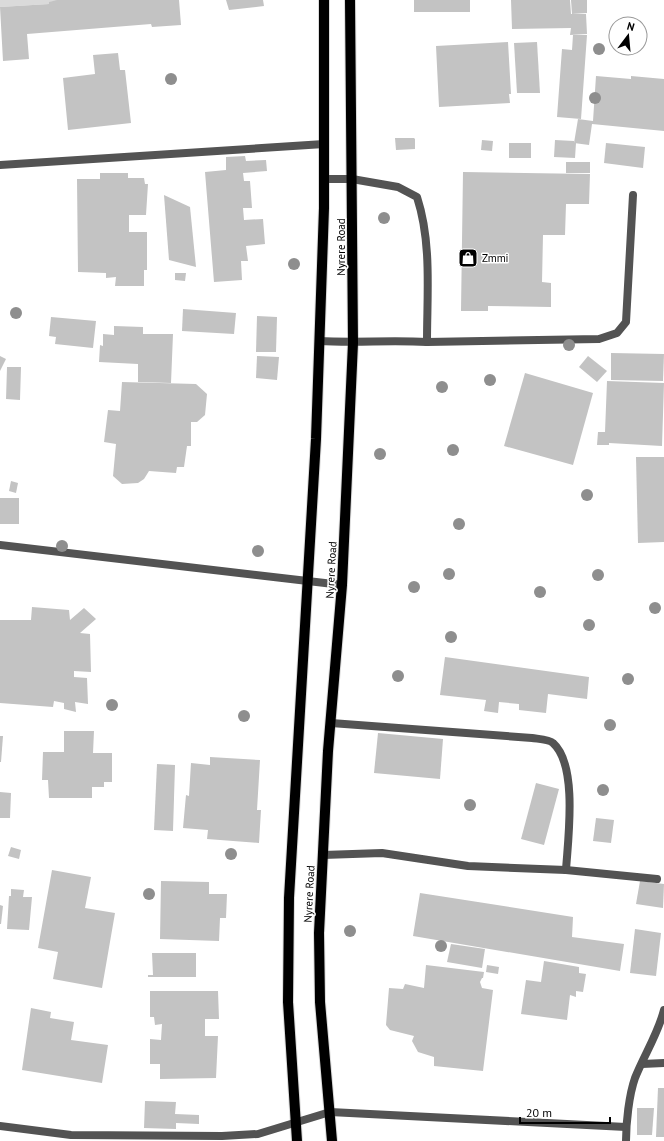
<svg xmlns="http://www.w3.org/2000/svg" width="664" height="1141" viewBox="0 0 664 1141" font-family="'PT Sans',sans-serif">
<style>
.green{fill:#dadada}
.building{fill:#c3c3c3}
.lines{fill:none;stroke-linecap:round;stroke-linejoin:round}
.primary-casing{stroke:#dbdbdb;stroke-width:12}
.lane{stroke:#535353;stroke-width:8}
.street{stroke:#535353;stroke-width:8}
.primary{stroke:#000;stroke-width:10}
.tree{fill:#8e8e8e}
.labels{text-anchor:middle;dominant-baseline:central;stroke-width:3;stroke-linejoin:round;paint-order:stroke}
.street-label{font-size:11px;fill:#000;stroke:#fff}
.poi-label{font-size:11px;fill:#000;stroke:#fff;text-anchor:start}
</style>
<rect width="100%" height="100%" fill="#fff"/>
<path class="green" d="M0,0H57L58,1L50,2L49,4L0,7Z"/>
<g class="building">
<path d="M57,0H179L181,25L152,27L151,24L27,34L29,59L3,61L0,7L49,4V2Z"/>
<path d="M226,0H263L264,6L229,10Z"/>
<rect x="414" y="0" width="56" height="12"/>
<path d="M511,0H570L571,14H586L587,34L570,35L571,28L512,29Z"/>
<path d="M571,0H587V13L572,14Z"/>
<path d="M573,35H587L581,119L557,117L562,49L572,50Z"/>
<path d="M508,42L511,94H509L510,103L439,107L436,46Z"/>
<path d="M537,42L540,93H517L514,43Z"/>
<path d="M118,53L120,70H125L131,123L68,130L63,78L95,74L93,55Z"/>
<path d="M596,76L631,79V76L664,79V131L592,124L589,145L574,143L578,119L593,121Z"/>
<path d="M395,138H414L415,139V149L396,150Z"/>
<path d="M482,140L493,141L492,151L481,150Z"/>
<path d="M555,140L574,141V143H572H576L575,158L554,157Z"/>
<rect x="509" y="143" width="22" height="15"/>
<path d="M606,143L645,147L643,168L604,163Z"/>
<path d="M245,156L246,161L266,160L267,171L243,173L244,181H250L252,208H243L244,220L263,219L265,244L246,246L248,261H241L242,280L214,282L205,172L226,170V157Z"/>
<rect x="566" y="162" width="24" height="11"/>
<path d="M463,172L590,174L589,204H566L565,235H543L542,282L551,283V307L488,306V311H461Z"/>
<path d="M100,173H128V178H144L145,184H148L146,215H129V232H147V270H144V286H115L116,277L106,278V273L78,272L77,179H100Z"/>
<path d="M164,195L190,207L196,267L169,260Z"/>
<path d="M175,273H186L185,281L175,280Z"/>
<path d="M183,309L236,313L234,334L182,331Z"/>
<path d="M257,316L277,317L276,352H256Z"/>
<path d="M51,317L96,321L93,348L55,344L56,337L49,336Z"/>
<path d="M114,326L143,327V334H173L171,383L138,382V364L99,362L100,345L103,346V334L114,335Z"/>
<path d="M611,353L664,354L663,381L611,380Z"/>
<path d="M0,356L6,359L0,371Z"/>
<path d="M257,356L279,357L277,380L256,378Z"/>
<path d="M588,356L607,371L597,382L579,367Z"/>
<path d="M7,367H21L20,400L6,399Z"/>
<path d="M525,373L593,393L573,465L504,446Z"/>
<path d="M607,381L664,383L662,446L609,443V445H597L598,432H605Z"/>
<path d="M122,382L196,384L207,394L205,415L197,422H191V446H187L184,467H177L176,473L149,471L144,479L138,483L122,484L113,476L116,444L104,442L108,410L120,411Z"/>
<path d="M636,457H664V542L638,543Z"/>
<path d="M11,481L18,483L16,493L9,491Z"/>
<rect x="0" y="498" width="19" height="26"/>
<path d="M32,607L69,610L70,620L84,608L96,619L80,633L90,634L91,672L74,671V677L87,678L88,704L75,702L76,712L64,709V703L54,701L53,707L0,703V620H31Z"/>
<path d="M445,657L589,677L587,699L548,694L546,713L519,710V704L499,702L498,713L484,711L486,700L440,695Z"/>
<path d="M64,731H94L93,753H112V782H104V787H92V798H49L48,780H42L43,752H64Z"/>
<path d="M378,733L443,739L440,779L374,773Z"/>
<path d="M0,736H3L1,762H0Z"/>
<path d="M210,757L260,760L257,810H261L259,843L207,839L208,830L183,828L186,795L189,796L191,763L210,765Z"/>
<path d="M157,764L175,765L173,831L154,830Z"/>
<path d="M536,783L559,789L544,845L521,839Z"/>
<path d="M0,792L11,793L10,818H0Z"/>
<path d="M596,818L614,820L611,843L593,841Z"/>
<path d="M11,847L21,850L19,859L8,856Z"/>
<path d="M52,870L91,877L85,908L115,913L102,988L53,979L58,952L38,948Z"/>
<path d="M161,881L209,882V894H227L226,918H220L219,941L160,939Z"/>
<path d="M640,881L664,884L663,908L636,904Z"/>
<path d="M11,889L24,890L23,897H32L29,930L7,929L9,896H11Z"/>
<path d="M420,893L573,917L572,937L624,944L620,971L413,936Z"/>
<path d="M0,905L3,906L1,924H0Z"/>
<path d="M635,929L661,933L656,976L630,973Z"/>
<path d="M451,944L485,949L482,968L447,962Z"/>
<path d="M152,953H196V977H148V975H153Z"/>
<path d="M544,961L579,967V973L586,974L583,992L576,991V997L570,995L567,1020L521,1014L526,980L541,982Z"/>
<path d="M426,965L484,972L483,978H482L480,982L482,988L493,990L483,1071L434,1066V1057L418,1052L412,1041L414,1036L390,1030L386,1025L389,988L403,989L405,984L424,988Z"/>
<path d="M487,965L499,967L498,974L486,972Z"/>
<path d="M150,991H218L219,1019H205V1036H218L216,1078L160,1079V1064H150V1039L161,1040L162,1024L155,1025L154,1017H150Z"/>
<path d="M31,1008L51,1012L50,1018L74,1022L71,1040L108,1045L102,1083L22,1070Z"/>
<path d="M658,1088H664V1137H656Z"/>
<path d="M145,1101L176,1102L175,1114L199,1115V1124L176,1123V1129L144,1128Z"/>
<path d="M637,1108H654L652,1135H637Z"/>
</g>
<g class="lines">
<defs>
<g id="primary">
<path d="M297,1141L288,1002L289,898L316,439L324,208V0"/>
<path d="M332,1141L320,1002L319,933L328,751L342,585L353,343L350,0"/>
</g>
</defs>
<use href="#primary" class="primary-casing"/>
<g class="lane">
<path d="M0,165L324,144"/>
<path d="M324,179H352L398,187L417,197C432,243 427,294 427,342"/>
<path d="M319,341C355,343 391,340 427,342L599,339L617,333L626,322L633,195"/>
<path d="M331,723L532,738C538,739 549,739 553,743C578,765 568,839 566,870"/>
<path d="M323,855L382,853L468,866L566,870L657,879"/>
</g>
<g class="street">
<path d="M0,545L342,585"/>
<path d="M642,1064L664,1063"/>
<path d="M0,1126L71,1135L222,1136L258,1134L330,1112L626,1127"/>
<path d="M626,1141C626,1123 629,1095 635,1078C644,1055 658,1034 664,1010"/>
</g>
<use href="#primary" class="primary"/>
</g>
<g class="tree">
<circle cx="599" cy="49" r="6"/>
<circle cx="171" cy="79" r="6"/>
<circle cx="595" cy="98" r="6"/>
<circle cx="384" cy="218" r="6"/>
<circle cx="294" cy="264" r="6"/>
<circle cx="16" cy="313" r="6"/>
<circle cx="569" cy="345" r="6"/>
<circle cx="490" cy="380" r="6"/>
<circle cx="442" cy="387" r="6"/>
<circle cx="453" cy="450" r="6"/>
<circle cx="380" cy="454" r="6"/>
<circle cx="587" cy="495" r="6"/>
<circle cx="459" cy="524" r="6"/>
<circle cx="62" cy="546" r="6"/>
<circle cx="258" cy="551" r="6"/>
<circle cx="449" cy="574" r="6"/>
<circle cx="598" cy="575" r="6"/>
<circle cx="414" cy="587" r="6"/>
<circle cx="540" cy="592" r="6"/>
<circle cx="655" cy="608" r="6"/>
<circle cx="589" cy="625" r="6"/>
<circle cx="451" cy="637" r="6"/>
<circle cx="398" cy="676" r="6"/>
<circle cx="628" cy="679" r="6"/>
<circle cx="112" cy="705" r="6"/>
<circle cx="244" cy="716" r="6"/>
<circle cx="610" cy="725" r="6"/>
<circle cx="603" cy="790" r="6"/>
<circle cx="470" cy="805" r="6"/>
<circle cx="231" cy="854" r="6"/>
<circle cx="149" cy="894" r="6"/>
<circle cx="350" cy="931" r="6"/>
<circle cx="441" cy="946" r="6"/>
</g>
<defs>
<symbol id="shop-square" viewBox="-11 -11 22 22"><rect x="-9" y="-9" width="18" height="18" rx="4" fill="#000" stroke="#fff"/><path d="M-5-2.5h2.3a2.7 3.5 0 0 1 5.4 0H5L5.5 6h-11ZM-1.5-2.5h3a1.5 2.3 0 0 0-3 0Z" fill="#fff"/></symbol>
</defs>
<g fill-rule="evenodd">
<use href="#shop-square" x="457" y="247" width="22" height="22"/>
</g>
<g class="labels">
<g class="street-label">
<text transform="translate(341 247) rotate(-90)">Nyrere Road</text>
<text transform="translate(331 570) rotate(-87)">Nyrere Road</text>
<text transform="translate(309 894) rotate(-87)">Nyrere Road</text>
</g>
<g class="poi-label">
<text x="482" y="258">Zmmi</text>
</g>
</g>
<g transform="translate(628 36) rotate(16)"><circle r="19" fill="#ffffff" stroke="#999999"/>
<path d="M0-3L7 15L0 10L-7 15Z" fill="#000000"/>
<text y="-6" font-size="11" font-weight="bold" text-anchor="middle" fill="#000000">N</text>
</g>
<path d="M520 1117v6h90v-6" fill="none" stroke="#000000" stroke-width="2"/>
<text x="526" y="1117" font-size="12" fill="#000000" stroke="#ffffff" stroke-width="3" paint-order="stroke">20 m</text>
</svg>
